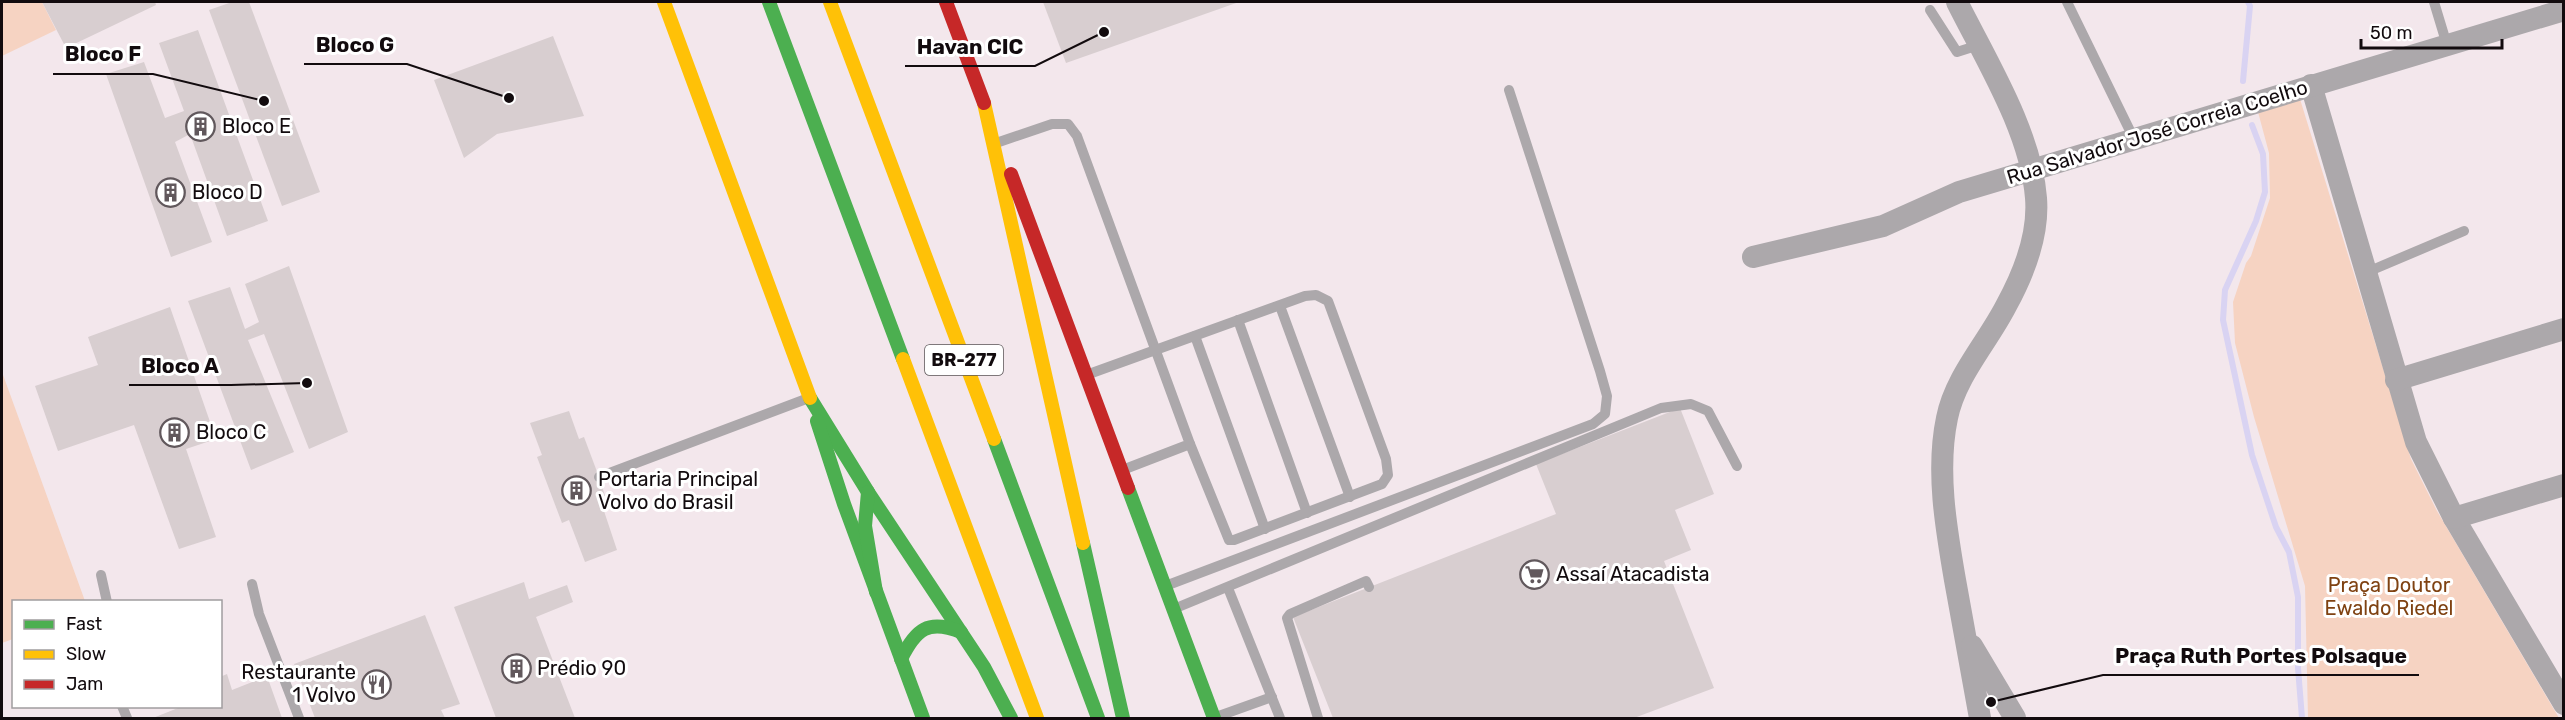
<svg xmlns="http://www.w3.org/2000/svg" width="2565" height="720" viewBox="0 0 2565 720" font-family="Rubik,sans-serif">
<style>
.green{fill:#f6d3c2}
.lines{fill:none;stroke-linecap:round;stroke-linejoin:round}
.stream{stroke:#d9d3f2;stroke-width:6}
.building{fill:#d8ced0}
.lane{stroke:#aca8ab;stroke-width:10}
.street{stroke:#aca8ab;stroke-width:22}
.fast{stroke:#4caf50;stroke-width:14}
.slow{stroke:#ffc107;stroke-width:14}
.jam{stroke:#c62828;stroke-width:14}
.labels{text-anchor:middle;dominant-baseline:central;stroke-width:6;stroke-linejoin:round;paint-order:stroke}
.shield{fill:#fff;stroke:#595456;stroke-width:1.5}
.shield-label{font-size:18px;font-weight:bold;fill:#120b0e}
.poi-label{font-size:20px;fill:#120b0e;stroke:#fff;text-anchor:start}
.street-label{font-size:20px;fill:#120b0e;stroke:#fff}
.park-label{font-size:20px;fill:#7f4212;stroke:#fff}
.leader{fill:none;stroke:#120b0e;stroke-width:2}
.callout-dot{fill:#120b0e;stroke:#fff;stroke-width:2}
.callout-label{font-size:21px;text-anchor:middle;font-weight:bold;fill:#120b0e;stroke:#fff;stroke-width:6;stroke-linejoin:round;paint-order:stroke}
</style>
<rect width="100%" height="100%" fill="#f3e7ec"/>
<g class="green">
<path d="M2,2H42L56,30L2,56Z"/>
<path d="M2300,99L2411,459L2437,511L2559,718H2308L2305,586L2254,417L2235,343L2233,302L2246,263L2251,256L2270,198L2269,153L2258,112Z"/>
<path d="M2,372L85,601L14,602L13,639L2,643Z"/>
</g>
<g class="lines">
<g class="stream">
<path d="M2243,81L2250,6L2248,2"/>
<path d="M2252,125L2263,154L2265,192L2256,221L2225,290L2223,320L2252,455L2276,527L2289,552L2298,597V668L2302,718"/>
</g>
</g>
<g class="building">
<path d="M42,2H155L156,5L66,48Z"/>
<path d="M232,2H249L320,192L282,206L209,10Z"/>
<path d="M1043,2H1239L1066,63Z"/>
<path d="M198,30L268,221L227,236L190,134L175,142L212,242L171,257L106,74L144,62L165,118L184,111L159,43Z"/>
<path d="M553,36L584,116L497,134L464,158L434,80Z"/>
<path d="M289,266L348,432L309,449L264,334L248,340L294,452L251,470L188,301L230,287L245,329L259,322L245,284Z"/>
<path d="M170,307L216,439L186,449L216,537L179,549L134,425L58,451L35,386L98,365L88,337Z"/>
<path d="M1680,408L1714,494L1675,510L1691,550L1664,561L1714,688L1634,718H1333L1293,617L1556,514L1536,464Z"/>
<path d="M569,411L579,439L584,437L599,477L608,505L603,508L617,550L585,562L569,520L562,523L537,457L542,455L530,423Z"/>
<path d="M524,582L529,599L567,585L573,602L536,617L575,718H496L454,607Z"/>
<path d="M425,615L460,704L441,710L445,718H315L294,664Z"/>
<path d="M227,674L232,690L267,676L282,718H153L183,706H220V677Z"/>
</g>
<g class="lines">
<g class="lane">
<path d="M2067,2L2134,139"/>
<path d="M2434,2L2447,45"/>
<path d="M1930,10L1957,52L1979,45"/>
<path d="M999,142L1052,124H1068L1077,136L1190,444L1125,469"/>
<path d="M2365,273L2464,231"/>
<path d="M1280,306L1350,497"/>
<path d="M1238,320L1307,513"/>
<path d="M1195,336L1265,529"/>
<path d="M1089,374L1305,296L1316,295L1328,301L1386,459L1388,475L1382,484L1234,540H1229L1190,444"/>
<path d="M599,477L806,399"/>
<path d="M101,575L107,602"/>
<path d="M252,584L259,614L299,718"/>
<path d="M1168,585L1593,424L1605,414L1607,396L1600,371L1509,90"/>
<path d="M1228,588L1280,718"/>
<path d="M1176,608L1661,408L1691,404L1708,411L1737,466"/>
<path d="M122,706L127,718"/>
<path d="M1216,717L1272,697"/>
<path d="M1318,718L1287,618L1290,614L1366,581L1369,587"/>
</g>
<g class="street">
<path d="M1957,2C1986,60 2031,132 2036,198C2039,235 2023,275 2006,306C1987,343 1955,377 1947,418C1936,470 1946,528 1955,580C1963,626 1972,672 1980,718"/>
<path d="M2311,85L2416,442L2454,518L2564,704"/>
<path d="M1753,257L1883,226L1959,192L2564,10"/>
<path d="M2396,380L2564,329"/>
<path d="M2454,518L2564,485"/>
<path d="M1972,646L2015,718"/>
</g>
<g class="fast">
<path d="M769,2L903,359"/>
<path d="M810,398L868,492L984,667L1011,718"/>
<path d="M817,421L844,504L923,718"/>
<path d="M994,439L1098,718"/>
<path d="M1128,488L1214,718"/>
<path d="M868,492L865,526L876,592"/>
<path d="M1083,543L1123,718"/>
<path d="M901,659C916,629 928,619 961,632"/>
</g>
<g class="slow">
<path d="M664,2L810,398"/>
<path d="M830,2L994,439"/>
<path d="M984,103L1083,543"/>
<path d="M903,359L1037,718"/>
</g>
<g class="jam">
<path d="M946,2L984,103"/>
<path d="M1011,174L1128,488"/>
</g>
</g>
<defs>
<symbol id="building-ring" viewBox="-11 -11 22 22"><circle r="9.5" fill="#fff" stroke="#61585c" stroke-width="1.5"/><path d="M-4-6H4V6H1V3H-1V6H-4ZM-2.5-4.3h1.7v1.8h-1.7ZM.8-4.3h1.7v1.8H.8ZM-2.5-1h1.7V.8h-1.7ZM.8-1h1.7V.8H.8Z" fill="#61585c"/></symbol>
<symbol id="supermarket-ring" viewBox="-11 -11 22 22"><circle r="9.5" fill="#fff" stroke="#61585c" stroke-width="1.5"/><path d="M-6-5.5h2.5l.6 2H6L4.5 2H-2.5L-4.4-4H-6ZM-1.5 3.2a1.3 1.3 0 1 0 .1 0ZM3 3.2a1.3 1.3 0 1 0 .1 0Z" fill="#61585c"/></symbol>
<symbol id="restaurant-ring" viewBox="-11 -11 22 22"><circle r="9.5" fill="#fff" stroke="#61585c" stroke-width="1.5"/><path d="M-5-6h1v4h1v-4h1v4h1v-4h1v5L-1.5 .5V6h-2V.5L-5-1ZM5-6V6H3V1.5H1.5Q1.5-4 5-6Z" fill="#61585c"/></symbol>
</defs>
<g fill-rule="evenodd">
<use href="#building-ring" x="184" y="110" width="33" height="33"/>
<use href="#building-ring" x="154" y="176" width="33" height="33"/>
<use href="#building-ring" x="158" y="416" width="33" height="33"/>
<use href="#building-ring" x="560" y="474" width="33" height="33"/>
<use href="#supermarket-ring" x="1518" y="558" width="33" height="33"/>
<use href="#building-ring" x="500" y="652" width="33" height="33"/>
<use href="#restaurant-ring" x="360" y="668" width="33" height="33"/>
</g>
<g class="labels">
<rect class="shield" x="925" y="345" width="78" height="30" rx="4.5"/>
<g class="shield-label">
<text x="964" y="360">BR-277</text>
</g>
<g class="poi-label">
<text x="222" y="126">Bloco E</text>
<text x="192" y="192">Bloco D</text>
<text x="196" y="432">Bloco C</text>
<text x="598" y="479">Portaria Principal<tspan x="598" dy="23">Volvo do Brasil</tspan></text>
<text x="1556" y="574">Assaí Atacadista</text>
<text x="537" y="668">Prédio 90</text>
<text x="356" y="672" text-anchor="end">Restaurante<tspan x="356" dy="23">1 Volvo</tspan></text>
</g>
<g class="street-label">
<text transform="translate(2157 132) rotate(-17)">Rua Salvador José Correia Coelho</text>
</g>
<g class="park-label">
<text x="2389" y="585">Praça Doutor<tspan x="2389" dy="23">Ewaldo Riedel</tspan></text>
</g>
</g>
<path class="leader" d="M509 98L407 64H304M1104 32L1035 66H905M264 101L153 74H53M307 383L231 385H129M1991 702L2103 675H2419"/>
<g class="callout-dot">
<circle cx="509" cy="98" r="6"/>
<circle cx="1104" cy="32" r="6"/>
<circle cx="264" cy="101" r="6"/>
<circle cx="307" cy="383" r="6"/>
<circle cx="1991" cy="702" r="6"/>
</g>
<g class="callout-label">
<text x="355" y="52">Bloco G</text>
<text x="970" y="54">Havan CIC</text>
<text x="103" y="61">Bloco F</text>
<text x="180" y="373">Bloco A</text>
<text x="2261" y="663">Praça Ruth Portes Polsaque</text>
</g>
<rect width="2565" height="720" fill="none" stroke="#120b0e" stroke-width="6"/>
<rect x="12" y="600" width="210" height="108" fill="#ffffff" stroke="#a09d9f" stroke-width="1.5"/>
<rect x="24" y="620" width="30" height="9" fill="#4caf50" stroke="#a09d9f" stroke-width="1.5"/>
<text x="66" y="630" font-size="18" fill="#120b0e">Fast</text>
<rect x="24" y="650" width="30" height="9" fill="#ffc107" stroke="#a09d9f" stroke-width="1.5"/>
<text x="66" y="660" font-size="18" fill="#120b0e">Slow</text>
<rect x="24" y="680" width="30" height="9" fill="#c62828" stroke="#a09d9f" stroke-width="1.5"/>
<text x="66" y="690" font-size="18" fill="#120b0e">Jam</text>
<path d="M2361 39v9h141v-9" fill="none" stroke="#120b0e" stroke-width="3"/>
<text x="2370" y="39" font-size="18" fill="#120b0e" stroke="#ffffff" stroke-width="4.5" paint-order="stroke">50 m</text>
</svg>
